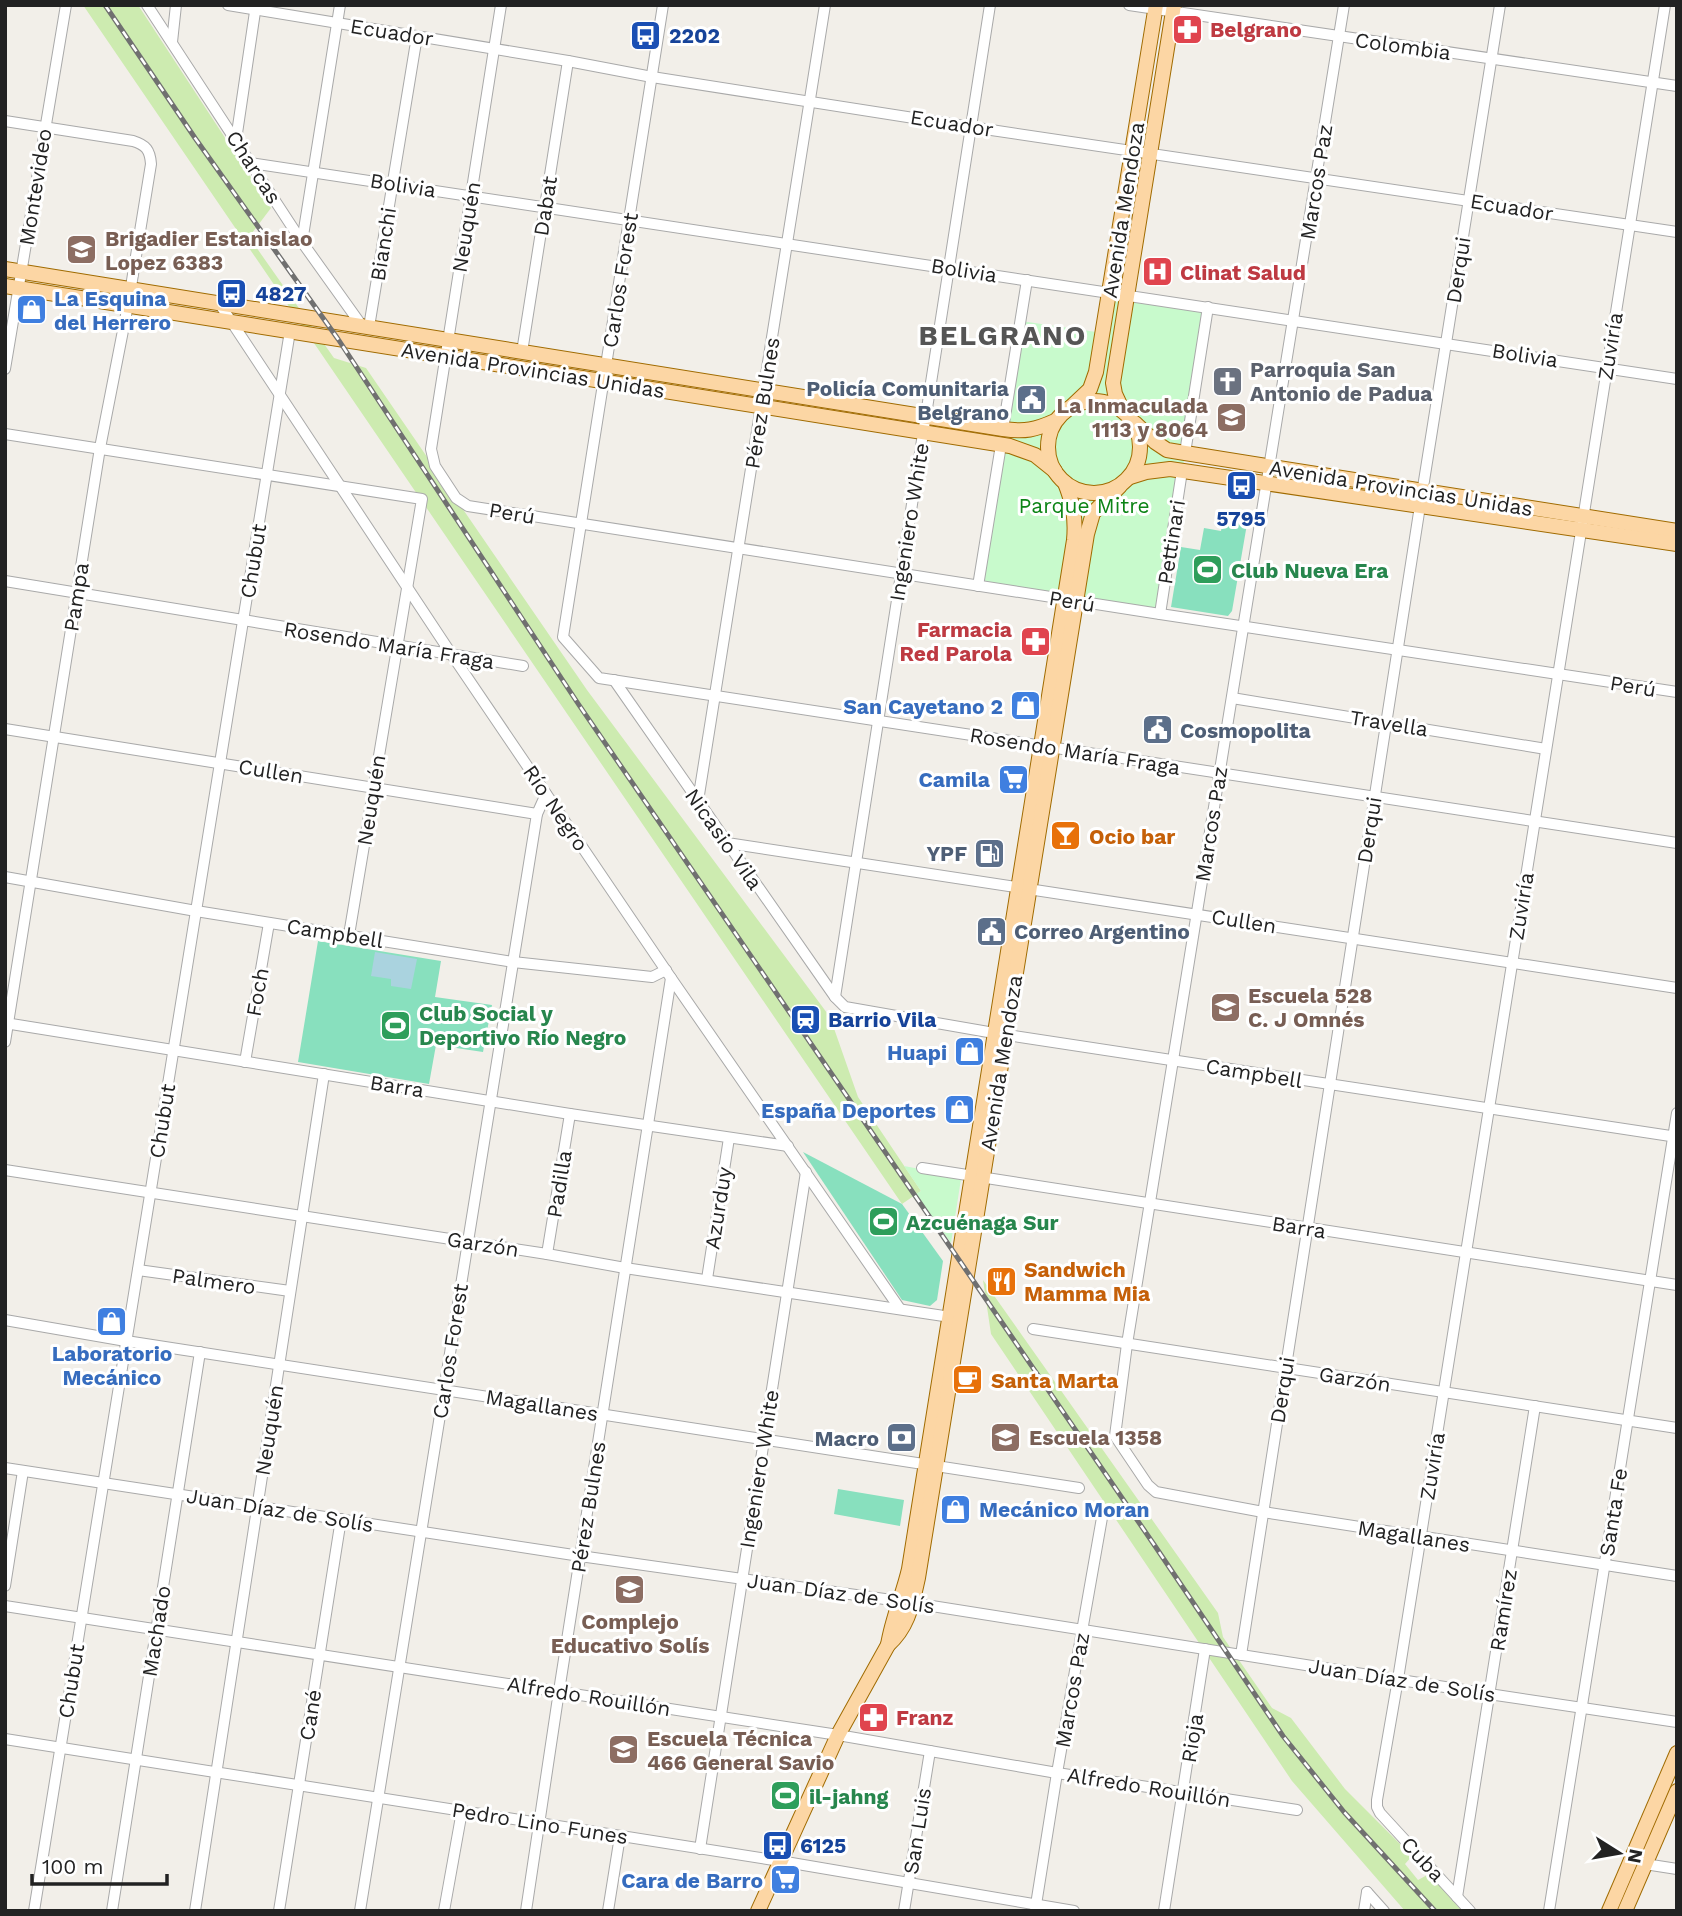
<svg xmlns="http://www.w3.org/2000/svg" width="1682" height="1916" viewBox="0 0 1682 1916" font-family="'Work Sans',sans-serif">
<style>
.grass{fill:#cdebb0}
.park{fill:#c8facc}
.pitch{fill:#88e0be}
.water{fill:#aad3df}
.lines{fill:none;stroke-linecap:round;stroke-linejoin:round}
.minor-casing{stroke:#a9a9a9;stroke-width:12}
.major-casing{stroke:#a06b00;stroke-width:16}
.minor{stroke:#fff;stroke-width:10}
.major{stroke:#fcd6a4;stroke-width:14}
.rail-casing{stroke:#707070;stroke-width:5}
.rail{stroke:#fff;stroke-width:2.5;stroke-dasharray:8;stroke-linecap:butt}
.labels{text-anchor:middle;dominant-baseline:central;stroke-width:6;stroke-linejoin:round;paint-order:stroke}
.health-label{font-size:21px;font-weight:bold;fill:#be3a42;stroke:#fff;text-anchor:start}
.street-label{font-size:21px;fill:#222;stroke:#fff}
.transit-label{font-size:21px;font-weight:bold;fill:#164399;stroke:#fff;text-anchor:start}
.education-label{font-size:21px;font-weight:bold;fill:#785e54;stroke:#fff;text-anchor:start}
.shop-label{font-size:21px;font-weight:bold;fill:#366cbe;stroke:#fff;text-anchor:end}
.worship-label{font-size:21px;font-weight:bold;fill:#5b616d;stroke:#fff;text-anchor:start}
.service-label{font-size:21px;font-weight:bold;fill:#4e5e75;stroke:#fff;text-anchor:end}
.park-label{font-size:21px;fill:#0c8416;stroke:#fff}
.leisure-label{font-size:21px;font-weight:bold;fill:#27864d;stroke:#fff;text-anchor:start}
.food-label{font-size:21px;font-weight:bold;fill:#c56008;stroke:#fff;text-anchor:start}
.district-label{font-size:28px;font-weight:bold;letter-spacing:2px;fill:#555;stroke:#fff}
</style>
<rect width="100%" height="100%" fill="#f2efe9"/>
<g class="grass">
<path d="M83,5H138L271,208L249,237L334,358L366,368L587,690L830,1017L858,1097L921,1191L902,1204Z"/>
<path d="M983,1280L1218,1613L1223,1637L1272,1708L1291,1718L1345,1789L1412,1856L1405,1864L1418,1880L1429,1874L1462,1911H1405L1292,1781L991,1334Z"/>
</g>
<g class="park">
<path d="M1110,292L1208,307L1160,614L978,586L1021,321L1103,333Z"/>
<path d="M904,1166L957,1176L961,1179L951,1243L916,1194L921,1191Z"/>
</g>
<g class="pitch">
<path d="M1223,520L1247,524L1232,611L1228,616L1171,607L1181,547L1200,550L1204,528L1221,531Z"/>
<path d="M318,941L441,961L435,997L492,1005L483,1052L436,1045L429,1084L298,1062Z"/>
<path d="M803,1152L902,1204L943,1261L937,1300L930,1306L902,1300Z"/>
<path d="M838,1489L904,1500L900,1526L834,1514Z"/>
</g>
<path class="water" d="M375,952L417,959L411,989L391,986V979L371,976Z"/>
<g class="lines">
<defs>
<g id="minor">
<path d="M147,5L302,242L362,326"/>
<path d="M228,5L568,61L652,77L971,127L1677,232"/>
<path d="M501,5L431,449L435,466L456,498L468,506L1160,614L1677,692"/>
<path d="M663,5L563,637L599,678L1677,843"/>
<path d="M1129,5L1677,86"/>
<path d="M1344,5L1127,1344L1115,1436L1148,1485L1156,1492L1263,1512L1677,1576"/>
<path d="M172,42L176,5"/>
<path d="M5,121L133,141C146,145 150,150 151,164L128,305L100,448L5,1042"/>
<path d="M236,140L256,5"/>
<path d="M251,163L1677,379"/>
<path d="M302,242L340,5"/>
<path d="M219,303L452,655L671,978L900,1309"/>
<path d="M369,327L417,36"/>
<path d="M522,352L568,61"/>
<path d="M5,369L66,5"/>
<path d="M1003,429L1027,280"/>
<path d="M5,434L422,499L349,935"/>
<path d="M1185,453L1208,307"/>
<path d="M5,581L523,666"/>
<path d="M978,586L1001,445"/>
<path d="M1160,614L1182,471"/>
<path d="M614,680L835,997L845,1007L994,1033L1677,1137"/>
<path d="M1232,698L1546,749"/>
<path d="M5,729L537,814"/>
<path d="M698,801L825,5"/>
<path d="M727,843L1677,988"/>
<path d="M5,877L196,911L513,962L652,977L666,970"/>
<path d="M835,997L990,5"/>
<path d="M5,1023L570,1114L788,1146"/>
<path d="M245,1062L269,923"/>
<path d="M922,1168L1677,1285"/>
<path d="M5,1170L547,1254L625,1268L957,1318"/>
<path d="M547,1254L570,1114"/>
<path d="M138,1270L290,1291"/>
<path d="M707,1279L729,1138"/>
<path d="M5,1320L126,1341L1079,1488"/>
<path d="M1033,1329L1677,1428"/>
<path d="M5,1468L580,1556L913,1603L1489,1694L1677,1722"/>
<path d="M5,1586L23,1471"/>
<path d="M5,1606L838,1735L1057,1773L1297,1810"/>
<path d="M1241,1655L1420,506L1500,5"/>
<path d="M5,1739L780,1861L1074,1911"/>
<path d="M700,1849L806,1172"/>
<path d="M1645,1864L1677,1869"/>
<path d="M1367,1892L1384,1911"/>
<path d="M1457,1897L1535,1406"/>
<path d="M34,1911L290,331"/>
<path d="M112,1911L200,1352"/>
<path d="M195,1911L324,1074"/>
<path d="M279,1911L341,1519"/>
<path d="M360,1911L537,814L546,794"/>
<path d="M444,1911L462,1811"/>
<path d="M526,1911L559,1691L671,978"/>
<path d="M608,1911L620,1836"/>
<path d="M904,1911L930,1751"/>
<path d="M1035,1911L1057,1773L1103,1512"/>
<path d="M1164,1911L1205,1649"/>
<path d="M1364,1911L1367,1892"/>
<path d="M1470,1911L1380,1813L1377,1807V1800L1398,1679L1665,5"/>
<path d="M1549,1911L1677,1113"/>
</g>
<g id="major">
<path d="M5,269L1003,429C1025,432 1035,430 1055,421"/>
<path d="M5,286L1010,446L1035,455L1055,471"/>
<circle cx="1094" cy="447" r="46"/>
<path d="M1072,406L1090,389L1096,372L1156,5"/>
<path d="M1122,409L1115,394L1113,383L1174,5"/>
<path d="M1135,423L1155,442L1167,450L1185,453L1677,531"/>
<path d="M1130,477L1146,472L1170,469L1677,544"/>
<path d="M888,1645C892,1619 903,1595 909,1569L1074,540C1076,519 1073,503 1065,483"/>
<path d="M758,1911L838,1735L888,1645C909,1626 912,1604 918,1578L1087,534L1093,513L1120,486"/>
<path d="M1609,1911L1677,1753"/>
<path d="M1625,1911L1677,1791"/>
</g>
</defs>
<use href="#minor" class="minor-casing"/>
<use href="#major" class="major-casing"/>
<use href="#minor" class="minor"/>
<use href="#major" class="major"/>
<defs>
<path id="rail" d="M105,5L195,138L338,339L579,705L1155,1546L1283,1736L1344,1812L1435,1911"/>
</defs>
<use href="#rail" class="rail-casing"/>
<use href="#rail" class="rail"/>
</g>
<defs>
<symbol id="pharmacy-square" viewBox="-11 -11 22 22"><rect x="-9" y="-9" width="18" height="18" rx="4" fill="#e0444e" stroke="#fff"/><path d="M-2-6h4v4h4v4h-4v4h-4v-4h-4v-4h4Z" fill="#fff"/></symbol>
<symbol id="bus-square" viewBox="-11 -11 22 22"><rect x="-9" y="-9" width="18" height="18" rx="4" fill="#1a4fb4" stroke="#fff"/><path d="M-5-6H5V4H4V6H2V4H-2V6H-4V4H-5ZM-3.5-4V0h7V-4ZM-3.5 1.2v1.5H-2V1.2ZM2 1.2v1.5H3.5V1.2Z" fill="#fff"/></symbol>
<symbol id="school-square" viewBox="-11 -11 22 22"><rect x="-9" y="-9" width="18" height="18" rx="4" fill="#8d6e63" stroke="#fff"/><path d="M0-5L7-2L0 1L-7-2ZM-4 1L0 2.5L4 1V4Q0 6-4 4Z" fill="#fff"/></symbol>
<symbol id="hospital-square" viewBox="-11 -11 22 22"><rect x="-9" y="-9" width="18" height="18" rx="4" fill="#e0444e" stroke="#fff"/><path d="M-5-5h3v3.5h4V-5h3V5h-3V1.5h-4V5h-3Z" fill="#fff"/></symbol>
<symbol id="shop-square" viewBox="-11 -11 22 22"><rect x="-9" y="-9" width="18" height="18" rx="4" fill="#3f7fe0" stroke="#fff"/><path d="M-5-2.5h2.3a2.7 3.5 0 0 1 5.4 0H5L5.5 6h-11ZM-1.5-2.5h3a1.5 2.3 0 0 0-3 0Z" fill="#fff"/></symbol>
<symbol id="church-square" viewBox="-11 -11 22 22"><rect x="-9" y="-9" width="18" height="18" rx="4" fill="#6b7280" stroke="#fff"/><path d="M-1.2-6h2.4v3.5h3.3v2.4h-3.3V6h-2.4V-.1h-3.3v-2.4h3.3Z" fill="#fff"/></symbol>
<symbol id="civic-square" viewBox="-11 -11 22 22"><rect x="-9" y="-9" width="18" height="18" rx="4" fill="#5c6f8a" stroke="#fff"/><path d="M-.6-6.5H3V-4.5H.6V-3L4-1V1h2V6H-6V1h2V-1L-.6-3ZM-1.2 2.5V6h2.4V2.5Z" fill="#fff"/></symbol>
<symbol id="stadium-square" viewBox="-11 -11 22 22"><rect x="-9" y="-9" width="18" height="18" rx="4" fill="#2e9e5b" stroke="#fff"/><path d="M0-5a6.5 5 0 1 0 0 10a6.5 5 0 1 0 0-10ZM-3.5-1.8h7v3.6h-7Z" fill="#fff"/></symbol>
<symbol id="supermarket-square" viewBox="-11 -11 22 22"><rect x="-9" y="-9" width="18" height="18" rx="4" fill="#3f7fe0" stroke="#fff"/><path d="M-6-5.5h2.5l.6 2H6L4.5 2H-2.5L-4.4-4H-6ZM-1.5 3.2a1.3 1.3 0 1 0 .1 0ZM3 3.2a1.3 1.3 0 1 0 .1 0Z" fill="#fff"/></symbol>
<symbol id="bar-square" viewBox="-11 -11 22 22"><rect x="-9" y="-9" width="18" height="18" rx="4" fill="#e8710a" stroke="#fff"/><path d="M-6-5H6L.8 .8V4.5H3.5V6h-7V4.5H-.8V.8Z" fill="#fff"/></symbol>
<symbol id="fuel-square" viewBox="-11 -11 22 22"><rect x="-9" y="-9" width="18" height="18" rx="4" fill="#5c6f8a" stroke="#fff"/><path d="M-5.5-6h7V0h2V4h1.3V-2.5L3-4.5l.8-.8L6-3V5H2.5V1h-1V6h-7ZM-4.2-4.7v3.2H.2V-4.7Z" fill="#fff"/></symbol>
<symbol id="station-square" viewBox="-11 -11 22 22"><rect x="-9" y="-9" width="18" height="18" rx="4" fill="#1a4fb4" stroke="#fff"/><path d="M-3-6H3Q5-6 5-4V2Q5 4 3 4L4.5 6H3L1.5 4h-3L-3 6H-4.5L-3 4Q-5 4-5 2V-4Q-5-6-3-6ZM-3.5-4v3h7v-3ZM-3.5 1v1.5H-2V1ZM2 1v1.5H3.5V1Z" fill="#fff"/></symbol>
<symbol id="restaurant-square" viewBox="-11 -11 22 22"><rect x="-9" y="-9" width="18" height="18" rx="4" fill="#e8710a" stroke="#fff"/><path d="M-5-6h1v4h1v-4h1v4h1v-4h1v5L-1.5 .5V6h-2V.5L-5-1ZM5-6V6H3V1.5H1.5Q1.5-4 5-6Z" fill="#fff"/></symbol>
<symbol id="cafe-square" viewBox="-11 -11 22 22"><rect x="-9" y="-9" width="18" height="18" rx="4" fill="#e8710a" stroke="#fff"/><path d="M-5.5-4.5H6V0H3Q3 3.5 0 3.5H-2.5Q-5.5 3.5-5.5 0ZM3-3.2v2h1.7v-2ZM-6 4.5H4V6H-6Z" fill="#fff"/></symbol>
<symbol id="bank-square" viewBox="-11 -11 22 22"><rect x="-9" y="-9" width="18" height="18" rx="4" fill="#5c6f8a" stroke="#fff"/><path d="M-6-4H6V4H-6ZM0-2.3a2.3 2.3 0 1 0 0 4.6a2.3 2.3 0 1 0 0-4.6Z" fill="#fff"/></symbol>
</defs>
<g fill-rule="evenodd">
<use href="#pharmacy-square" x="1170" y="12" width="35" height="35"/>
<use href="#bus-square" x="628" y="18" width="35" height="35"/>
<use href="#school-square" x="64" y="232" width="35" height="35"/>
<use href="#hospital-square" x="1140" y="254" width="35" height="35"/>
<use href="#bus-square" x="214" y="276" width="35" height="35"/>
<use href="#shop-square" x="14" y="292" width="35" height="35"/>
<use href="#church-square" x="1210" y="364" width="35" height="35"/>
<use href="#civic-square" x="1014" y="382" width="35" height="35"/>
<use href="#school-square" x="1214" y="400" width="35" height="35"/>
<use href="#bus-square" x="1224" y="468" width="35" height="35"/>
<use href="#stadium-square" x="1190" y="552" width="35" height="35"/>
<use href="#pharmacy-square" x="1018" y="624" width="35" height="35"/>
<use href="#shop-square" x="1008" y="688" width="35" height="35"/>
<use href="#civic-square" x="1140" y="712" width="35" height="35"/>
<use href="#supermarket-square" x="996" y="762" width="35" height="35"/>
<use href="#bar-square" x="1048" y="818" width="35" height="35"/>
<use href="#fuel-square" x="972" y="836" width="35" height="35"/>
<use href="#civic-square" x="974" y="914" width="35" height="35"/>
<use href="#school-square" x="1208" y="990" width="35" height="35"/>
<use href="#station-square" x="788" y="1002" width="35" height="35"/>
<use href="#stadium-square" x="378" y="1008" width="35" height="35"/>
<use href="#shop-square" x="952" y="1034" width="35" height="35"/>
<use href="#shop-square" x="942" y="1092" width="35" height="35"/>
<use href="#stadium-square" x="866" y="1204" width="35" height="35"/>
<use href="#restaurant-square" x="984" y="1264" width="35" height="35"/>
<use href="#shop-square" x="94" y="1304" width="35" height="35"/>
<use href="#cafe-square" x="950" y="1362" width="35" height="35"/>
<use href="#school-square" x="988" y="1420" width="35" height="35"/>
<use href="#bank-square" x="884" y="1420" width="35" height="35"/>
<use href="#shop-square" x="938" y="1492" width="35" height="35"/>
<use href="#school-square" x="612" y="1572" width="35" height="35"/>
<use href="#pharmacy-square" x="856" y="1700" width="35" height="35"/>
<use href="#school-square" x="606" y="1732" width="35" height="35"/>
<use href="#stadium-square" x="768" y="1778" width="35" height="35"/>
<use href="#bus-square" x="760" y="1828" width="35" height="35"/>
<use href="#supermarket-square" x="768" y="1862" width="35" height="35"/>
</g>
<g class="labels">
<g class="health-label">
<text x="1210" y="29">Belgrano</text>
<text x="1180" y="272">Clinat Salud</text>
<text x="1012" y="629" text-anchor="end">Farmacia<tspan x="1012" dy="24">Red Parola</tspan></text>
<text x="896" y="1717">Franz</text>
</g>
<g class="street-label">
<text transform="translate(392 32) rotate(9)">Ecuador</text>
<text transform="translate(1403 46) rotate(8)">Colombia</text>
<text transform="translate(952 123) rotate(9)">Ecuador</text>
<text transform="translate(254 167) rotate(57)">Charcas</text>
<text transform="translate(1316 182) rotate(-81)">Marcos Paz</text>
<text transform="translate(403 185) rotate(9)">Bolivia</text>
<text transform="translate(35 187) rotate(-81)">Montevideo</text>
<text transform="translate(545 206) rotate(-81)">Dabat</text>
<text transform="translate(1512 207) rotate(9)">Ecuador</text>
<text transform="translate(1123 210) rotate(-81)">Avenida Mendoza</text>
<text transform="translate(466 227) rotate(-81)">Neuquén</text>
<text transform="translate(383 244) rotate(-81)">Bianchi</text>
<text transform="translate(964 270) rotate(9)">Bolivia</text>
<text transform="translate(1458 270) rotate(-81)">Derqui</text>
<text transform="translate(620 280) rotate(-81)">Carlos Forest</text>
<text transform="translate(1610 346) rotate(-81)">Zuviría</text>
<text transform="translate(1525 355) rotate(9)">Bolivia</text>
<text transform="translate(533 370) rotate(9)">Avenida Provincias Unidas</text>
<text transform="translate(762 403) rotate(-81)">Pérez Bulnes</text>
<text transform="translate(1401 488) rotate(9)">Avenida Provincias Unidas</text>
<text transform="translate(512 513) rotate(9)">Perú</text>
<text transform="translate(909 522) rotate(-81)">Ingeniero White</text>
<text transform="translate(1171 542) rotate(-81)">Pettinari</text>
<text transform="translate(253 561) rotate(-81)">Chubut</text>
<text transform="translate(76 597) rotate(-81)">Pampa</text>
<text transform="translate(1072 601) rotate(9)">Perú</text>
<text transform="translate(389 645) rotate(9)">Rosendo María Fraga</text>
<text transform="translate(1633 686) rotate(9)">Perú</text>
<text transform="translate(1389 723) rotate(9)">Travella</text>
<text transform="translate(1075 751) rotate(9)">Rosendo María Fraga</text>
<text transform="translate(271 771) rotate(9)">Cullen</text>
<text transform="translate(371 800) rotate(-81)">Neuquén</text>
<text transform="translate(556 808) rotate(56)">Río Negro</text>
<text transform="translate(1211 824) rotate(-81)">Marcos Paz</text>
<text transform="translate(1369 830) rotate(-81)">Derqui</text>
<text transform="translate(724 839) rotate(55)">Nicasio Vila</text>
<text transform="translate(1521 906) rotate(-81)">Zuviría</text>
<text transform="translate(1244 921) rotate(9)">Cullen</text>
<text transform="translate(335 933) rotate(9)">Campbell</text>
<text transform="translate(257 992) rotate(-80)">Foch</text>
<text transform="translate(1001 1063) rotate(-81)">Avenida Mendoza</text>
<text transform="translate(1254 1073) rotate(9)">Campbell</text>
<text transform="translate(397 1086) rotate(9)">Barra</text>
<text transform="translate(162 1121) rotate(-81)">Chubut</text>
<text transform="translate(559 1184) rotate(-81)">Padilla</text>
<text transform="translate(718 1208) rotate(-81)">Azurduy</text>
<text transform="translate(1299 1227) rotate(9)">Barra</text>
<text transform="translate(483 1244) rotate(9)">Garzón</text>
<text transform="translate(214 1281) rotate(8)">Palmero</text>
<text transform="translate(450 1351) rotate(-81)">Carlos Forest</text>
<text transform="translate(1355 1379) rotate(9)">Garzón</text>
<text transform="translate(1282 1390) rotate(-81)">Derqui</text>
<text transform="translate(542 1405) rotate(9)">Magallanes</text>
<text transform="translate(269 1430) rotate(-81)">Neuquén</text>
<text transform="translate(1432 1466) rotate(-81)">Zuviría</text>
<text transform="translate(759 1469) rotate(-81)">Ingeniero White</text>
<text transform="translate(588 1507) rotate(-81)">Pérez Bulnes</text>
<text transform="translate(280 1510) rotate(9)">Juan Díaz de Solís</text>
<text transform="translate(1613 1512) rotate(-81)">Santa Fe</text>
<text transform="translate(1414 1536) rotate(9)">Magallanes</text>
<text transform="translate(841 1593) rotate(8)">Juan Díaz de Solís</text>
<text transform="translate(1503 1610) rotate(-81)">Ramírez</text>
<text transform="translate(156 1631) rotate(-81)">Machado</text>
<text transform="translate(1402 1680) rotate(9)">Juan Díaz de Solís</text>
<text transform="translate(71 1681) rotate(-81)">Chubut</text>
<text transform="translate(1072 1690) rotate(-80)">Marcos Paz</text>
<text transform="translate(589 1696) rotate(9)">Alfredo Rouillón</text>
<text transform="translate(310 1715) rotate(-81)">Cané</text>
<text transform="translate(1192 1738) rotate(-81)">Rioja</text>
<text transform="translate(1149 1787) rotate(9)">Alfredo Rouillón</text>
<text transform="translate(540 1823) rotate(9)">Pedro Lino Funes</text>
<text transform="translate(917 1831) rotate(-81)">San Luis</text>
<text transform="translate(1423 1859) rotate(47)">Cuba</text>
</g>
<g class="transit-label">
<text x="669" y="35">2202</text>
<text x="255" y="293">4827</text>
<text x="1241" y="518" text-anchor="middle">5795</text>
<text x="828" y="1019">Barrio Vila</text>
<text x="800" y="1845">6125</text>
</g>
<g class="education-label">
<text x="105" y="238">Brigadier Estanislao<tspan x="105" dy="24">Lopez 6383</tspan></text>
<text x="1208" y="405" text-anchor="end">La Inmaculada<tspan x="1208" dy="24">1113 y 8064</tspan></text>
<text x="1248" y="995">Escuela 528<tspan x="1248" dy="24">C. J Omnés</tspan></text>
<text x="1029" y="1437">Escuela 1358</text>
<text x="630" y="1621" text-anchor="middle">Complejo<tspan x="630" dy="24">Educativo Solís</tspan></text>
<text x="647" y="1738">Escuela Técnica<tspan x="647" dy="24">466 General Savio</tspan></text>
</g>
<g class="shop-label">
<text x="54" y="298" text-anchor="start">La Esquina<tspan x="54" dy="24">del Herrero</tspan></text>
<text x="1003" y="706">San Cayetano 2</text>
<text x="990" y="779">Camila</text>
<text x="947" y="1052">Huapi</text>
<text x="936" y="1110">España Deportes</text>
<text x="112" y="1353" text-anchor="middle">Laboratorio<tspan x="112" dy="24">Mecánico</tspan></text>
<text x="979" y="1509" text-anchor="start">Mecánico Moran</text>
<text x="763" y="1880">Cara de Barro</text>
</g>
<g class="worship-label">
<text x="1250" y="369">Parroquia San<tspan x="1250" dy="24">Antonio de Padua</tspan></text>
</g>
<g class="service-label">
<text x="1009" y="388">Policía Comunitaria<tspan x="1009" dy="24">Belgrano</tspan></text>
<text x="1180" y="730" text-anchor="start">Cosmopolita</text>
<text x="967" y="853">YPF</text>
<text x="1014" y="931" text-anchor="start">Correo Argentino</text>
<text x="879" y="1438">Macro</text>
</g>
<g class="park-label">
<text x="1084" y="505">Parque Mitre</text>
</g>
<g class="leisure-label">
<text x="1231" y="570">Club Nueva Era</text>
<text x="419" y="1013">Club Social y<tspan x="419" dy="24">Deportivo Río Negro</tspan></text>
<text x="906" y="1222">Azcuénaga Sur</text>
<text x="809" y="1796">il-jahng</text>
</g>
<g class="food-label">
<text x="1089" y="836">Ocio bar</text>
<text x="1024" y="1269">Sandwich<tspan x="1024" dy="24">Mamma Mia</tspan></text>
<text x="991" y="1380">Santa Marta</text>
</g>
<g class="district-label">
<text x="1003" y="335">BELGRANO</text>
</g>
</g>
<rect width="1682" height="1916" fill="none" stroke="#222222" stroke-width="14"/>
<g transform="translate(1619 1853) rotate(101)" stroke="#ffffff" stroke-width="5" paint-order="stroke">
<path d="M0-5L12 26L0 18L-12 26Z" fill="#222222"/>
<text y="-10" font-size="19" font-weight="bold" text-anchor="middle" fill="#222222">N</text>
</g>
<path d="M32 1874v10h135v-10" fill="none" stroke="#222222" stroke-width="3.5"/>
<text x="42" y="1874" font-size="21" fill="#222222" stroke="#ffffff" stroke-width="5" paint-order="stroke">100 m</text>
</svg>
